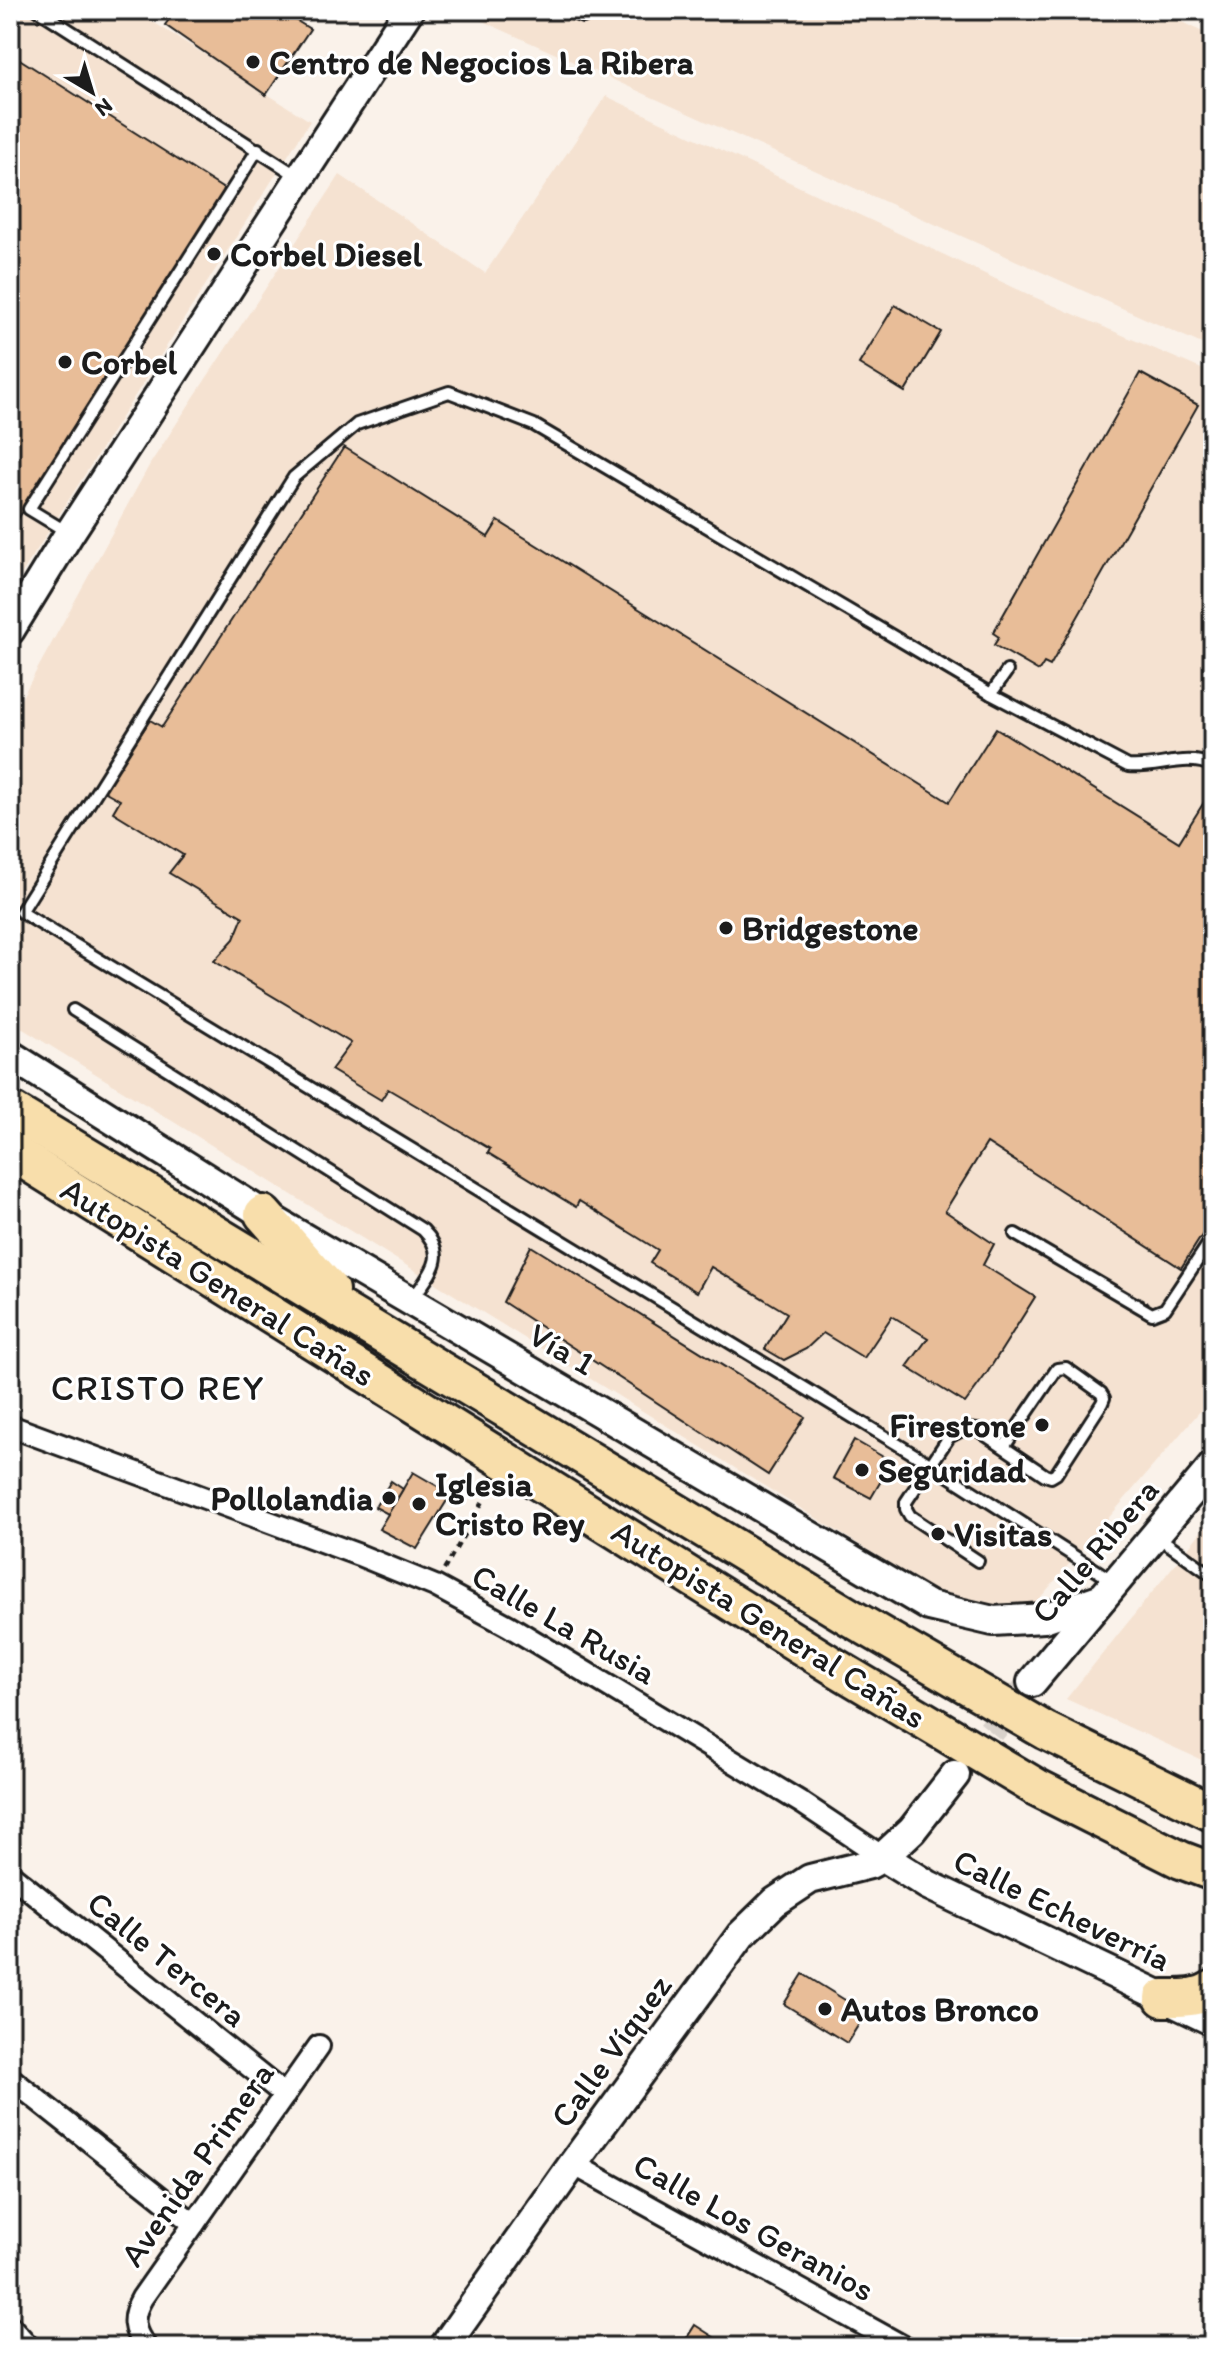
<svg xmlns="http://www.w3.org/2000/svg" width="1223" height="2357" viewBox="0 0 1223 2357" font-family="Itim,sans-serif">
<style>
.built{fill:#f5e2d1}
.building{fill:#e8bd98;stroke:#1c1c1c;stroke-width:2}
.lines{fill:none;stroke-linecap:round;stroke-linejoin:round}
.secondary-tunnel{stroke:#d9d2cb;stroke-width:28;stroke-dasharray:28 14;stroke-linecap:butt}
.lane-casing{stroke:#1c1c1c;stroke-width:16}
.street-casing{stroke:#1c1c1c;stroke-width:26}
.secondary-casing{stroke:#1c1c1c;stroke-width:34}
.highway-casing{stroke:#1c1c1c;stroke-width:42}
.path{stroke:#1c1c1c;stroke-width:4;stroke-dasharray:6 6;stroke-linecap:butt}
.lane{stroke:#fff;stroke-width:10}
.street{stroke:#fff;stroke-width:20}
.secondary{stroke:#fff;stroke-width:28}
.highway{stroke:#f8deab;stroke-width:36}
.poi-dot{fill:#1c1c1c;stroke:#fff;stroke-width:3}
.labels{text-anchor:middle;dominant-baseline:central;stroke-width:6;stroke-linejoin:round;paint-order:stroke}
.poi-label{font-size:34px;font-weight:bold;fill:#1c1c1c;stroke:#fff;text-anchor:start}
.street-label{font-size:34px;fill:#1c1c1c;stroke:#fff}
.neighbourhood-label{font-size:36px;letter-spacing:2px;fill:#1c1c1c;stroke:#fff}
</style>
<rect width="100%" height="100%" fill="#faf2ea"/>
<filter id="ink" filterUnits="userSpaceOnUse"><feTurbulence type="fractalNoise" baseFrequency=".0125" numOctaves="2"/><feDisplacementMap in="SourceGraphic" scale="16" xChannelSelector="R" yChannelSelector="G"/><feConvolveMatrix kernelMatrix="1 2 1 2 8 2 1 2 1" color-interpolation-filters="sRGB"/></filter>
<g filter="url(#ink)">
<g class="built">
<path d="M10,10H134L310,121L10,592Z"/>
<path d="M458,10H1157L1213,37V349Z"/>
<path d="M606,96L1034,297L1213,374V1396L1028,1612L941,1595L10,1021V719L150,464L340,175L485,273Z"/>
<path d="M1213,1517V1765L1066,1699Z"/>
</g>
<g class="building">
<path d="M176,10H279L310,29L266,95L165,25Z"/>
<path d="M10,53L230,193L10,531Z"/>
<path d="M895,305L941,332L905,392L859,364Z"/>
<path d="M1140,373L1198,405L1050,666L1044,663L1039,671L994,645L999,637L993,633Z"/>
<path d="M344,447L488,537L498,521L949,802L996,728L1179,842L1211,791L1213,792V1218L1181,1268L987,1143L945,1211L994,1244L983,1265L1035,1297L987,1373L965,1403L907,1367L928,1338L892,1316L864,1358L823,1333L806,1349L784,1360L765,1349L787,1313L711,1267L697,1292L650,1263L658,1250L579,1201L576,1207L488,1153L490,1149L388,1089L381,1100L331,1070L351,1043L214,961L234,939L243,917L169,873L183,855L113,812L120,800L104,791L150,720L162,727Z"/>
<path d="M531,1246L805,1417L768,1475L503,1302Z"/>
<path d="M854,1440L892,1462L871,1498L833,1478Z"/>
<path d="M413,1472L451,1494L417,1549L379,1529Z"/>
<path d="M391,1481L403,1489L388,1514L375,1507Z"/>
<path d="M803,1974L866,2013L847,2043L784,2004Z"/>
<path d="M695,2325L729,2347H681Z"/>
</g>
<g class="lines">
<path class="secondary-tunnel" d="M964,1764L1032,1682"/>
<defs>
<g id="lane">
<path d="M38,10L299,177"/>
<path d="M565,10L583,17"/>
<path d="M67,532L29,509L258,149"/>
<path d="M991,694L1007,671"/>
<path d="M73,1010L423,1230C450,1257 429,1274 412,1300"/>
<path d="M1015,1234L1152,1314L1165,1309L1213,1237"/>
<path d="M1157,1536L1213,1576"/>
<path d="M978,1561L910,1516L906,1509V1502L949,1437L964,1429L978,1430L1045,1475L1051,1477L1056,1474L1102,1403L1104,1398L1101,1393L1066,1368L1057,1369L1004,1447"/>
<path d="M1113,1581L930,1464L21,912L294,477L357,424L449,392L534,425L991,694L1128,766C1158,769 1185,753 1213,766"/>
</g>
<g id="street">
<path d="M10,1426L359,1555L435,1586L509,1626L802,1803L883,1857"/>
<path d="M10,1874L285,2095"/>
<path d="M10,2078L194,2224"/>
<path d="M573,2164L904,2347"/>
<path d="M10,2326L29,2347"/>
<path d="M146,2347C132,2330 131,2317 142,2298L319,2046"/>
</g>
<g id="secondary">
<path d="M10,630L69,534L409,10"/>
<path d="M10,1055L263,1214L929,1606L993,1621L1044,1618L1102,1598"/>
<path d="M1032,1682L1213,1466"/>
<path d="M883,1857L928,1885L1213,2021"/>
<path d="M444,2347L573,2164L741,1935L775,1902L810,1879L870,1864L883,1857L912,1830L955,1775"/>
</g>
<g id="highway">
<path d="M10,1110L853,1619L1046,1731L1213,1813"/>
<path d="M10,1151L835,1667L1036,1787L1181,1860L1213,1872"/>
<path d="M263,1214L330,1290"/>
<path d="M1163,1998C1180,1998 1198,1999 1213,1989"/>
</g>
</defs>
<use href="#lane" class="lane-casing"/>
<use href="#street" class="street-casing"/>
<use href="#secondary" class="secondary-casing"/>
<use href="#highway" class="highway-casing"/>
<path class="path" d="M444,1570L484,1500"/>
<use href="#lane" class="lane"/>
<use href="#street" class="street"/>
<use href="#secondary" class="secondary"/>
<use href="#highway" class="highway"/>
</g>
</g>
<g class="poi-dot">
<circle cx="253" cy="62" r="8"/>
<circle cx="214" cy="254" r="8"/>
<circle cx="65" cy="362" r="8"/>
<circle cx="726" cy="928" r="8"/>
<circle cx="1042" cy="1425" r="8"/>
<circle cx="862" cy="1470" r="8"/>
<circle cx="389" cy="1498" r="8"/>
<circle cx="419" cy="1504" r="8"/>
<circle cx="938" cy="1534" r="8"/>
<circle cx="825" cy="2009" r="8"/>
</g>
<g class="labels">
<g class="poi-label">
<text x="269" y="62">Centro de Negocios La Ribera</text>
<text x="230" y="254">Corbel Diesel</text>
<text x="81" y="362">Corbel</text>
<text x="742" y="928">Bridgestone</text>
<text x="1026" y="1425" text-anchor="end">Firestone</text>
<text x="878" y="1470">Seguridad</text>
<text x="435" y="1484">Iglesia<tspan x="435" dy="39">Cristo Rey</tspan></text>
<text x="373" y="1498" text-anchor="end">Pollolandia</text>
<text x="954" y="1534">Visitas</text>
<text x="841" y="2009">Autos Bronco</text>
</g>
<g class="street-label">
<text transform="translate(218 1282) rotate(32)">Autopista General Cañas</text>
<text transform="translate(562 1349) rotate(30)">Vía 1</text>
<text transform="translate(1095 1551) rotate(-50)">Calle Ribera</text>
<text transform="translate(564 1624) rotate(30)">Calle La Rusia</text>
<text transform="translate(769 1624) rotate(32)">Autopista General Cañas</text>
<text transform="translate(1062 1910) rotate(26)">Calle Echeverría</text>
<text transform="translate(167 1959) rotate(39)">Calle Tercera</text>
<text transform="translate(611 2051) rotate(-54)">Calle Víquez</text>
<text transform="translate(197 2164) rotate(-55)">Avenida Primera</text>
<text transform="translate(754 2227) rotate(29)">Calle Los Geranios</text>
</g>
<g class="neighbourhood-label">
<text x="158" y="1387">CRISTO REY</text>
</g>
</g>
<rect width="1223" height="2357" fill="none" stroke="#fff" stroke-width="40"/>
<rect x="20" y="20" width="1183" height="2317" fill="none" stroke="#1c1c1c" stroke-width="3" filter="url(#ink)"/>
<g transform="translate(92 92) rotate(142)" stroke="#ffffff" stroke-width="6" paint-order="stroke">
<path d="M0-6L14 30L0 20L-14 30Z" fill="#1c1c1c"/>
<text y="-12" font-size="22" font-weight="bold" text-anchor="middle" fill="#1c1c1c">N</text>
</g>
</svg>
